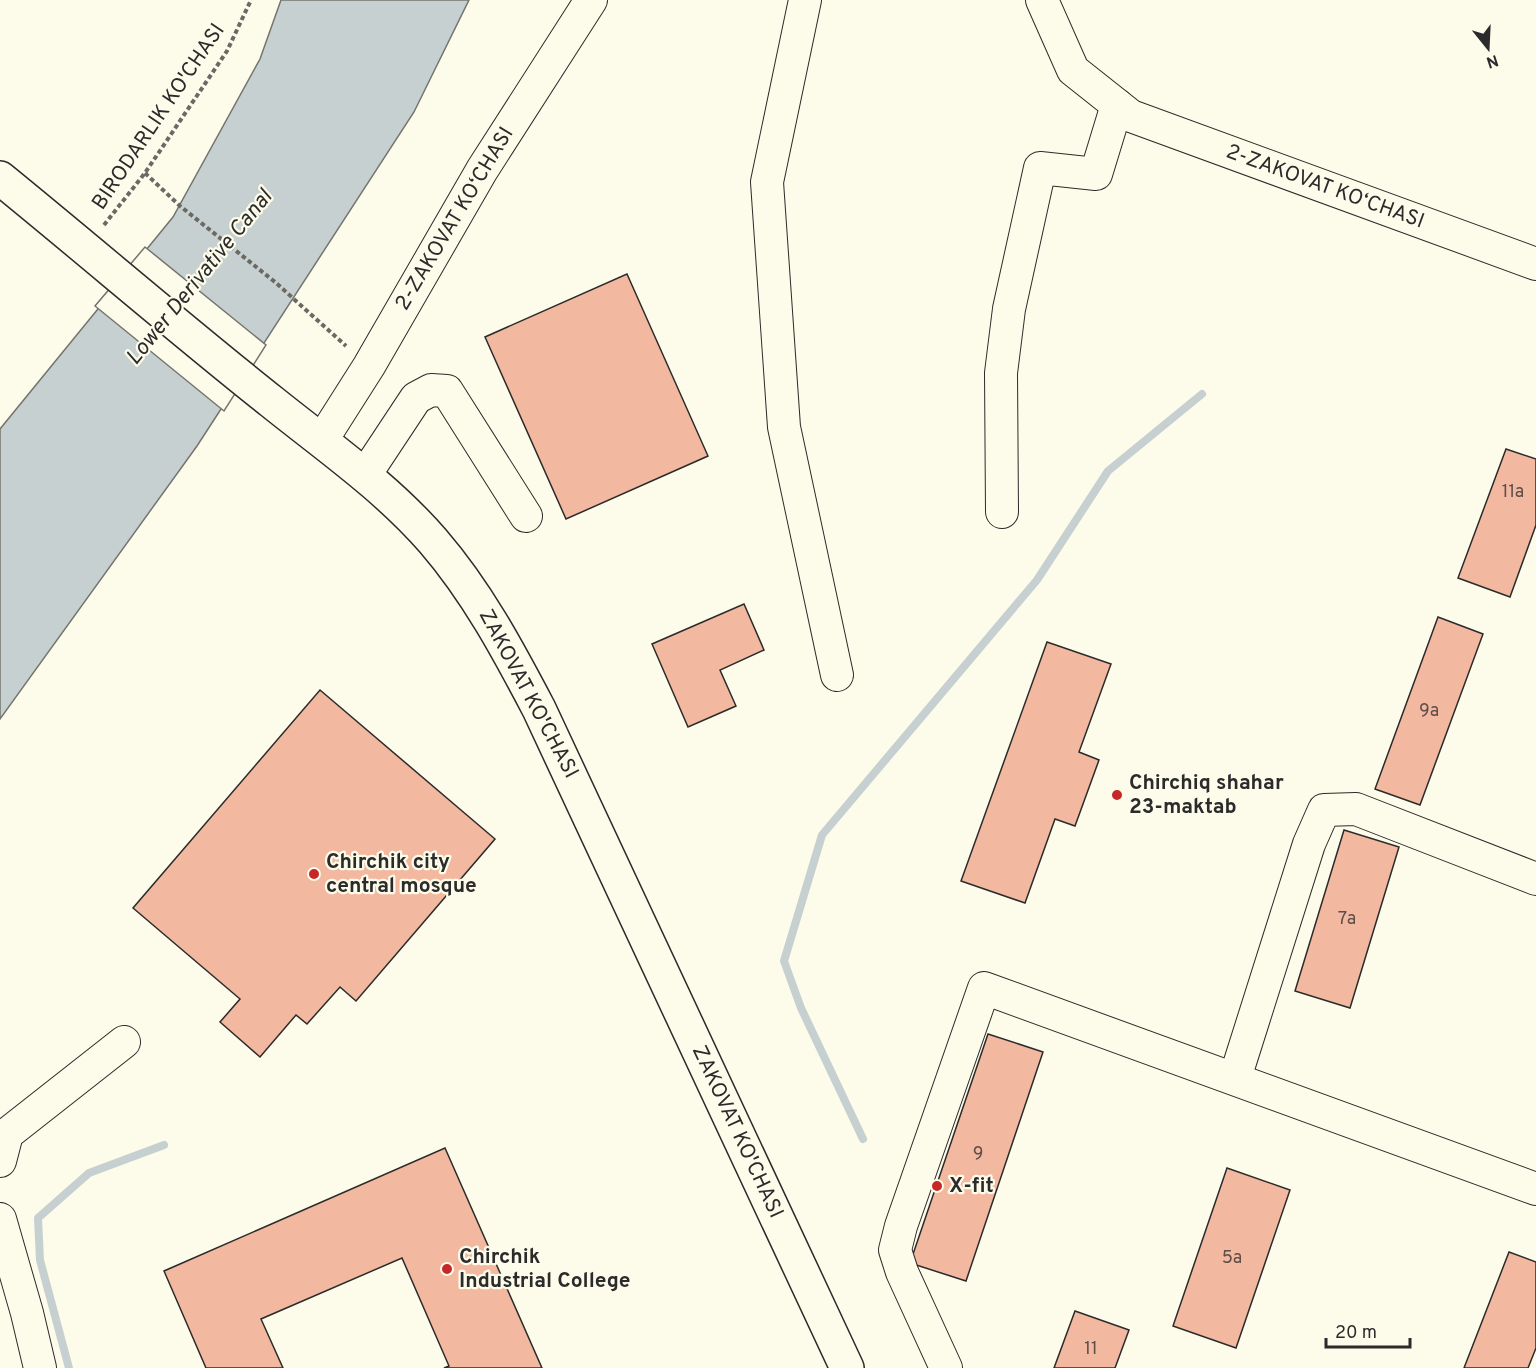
<svg xmlns="http://www.w3.org/2000/svg" width="1536" height="1368" viewBox="0 0 1536 1368" font-family="Overpass,sans-serif">
<style>
.water{fill:#c7d0d0;stroke:#74746e;stroke-width:1.5}
.pier{fill:#fdfbea;stroke:#74746e;stroke-width:1.5}
.lines{fill:none;stroke-linecap:round;stroke-linejoin:round}
.stream{stroke:#c7d0d0;stroke-width:8}
.building{fill:#f2b8a0;stroke:#2b2b2b;stroke-width:1.5}
.minor-casing{stroke:#2b2b2b;stroke-width:34}
.major-casing{stroke:#2b2b2b;stroke-width:36}
.path{stroke:#6a6964;stroke-width:4;stroke-dasharray:4.5 3;stroke-linecap:butt}
.minor{stroke:#fdfbea;stroke-width:32}
.major{stroke:#fdfbea;stroke-width:33}
.poi-dot{fill:#c62828;stroke:#fdfbea;stroke-width:2}
.labels{text-anchor:middle;dominant-baseline:central;stroke-width:4.5;stroke-linejoin:round;paint-order:stroke}
.number-label{font-size:18px;fill:#5d4e48}
.street-label{font-size:21px;fill:#2b2b2b;stroke:#fdfbea}
.poi-label{font-size:21px;font-weight:bold;fill:#2b2b2b;stroke:#fdfbea;text-anchor:start}
.water-label{font-size:22px;font-style:italic;fill:#2b2b2b;stroke:#fdfbea}
</style>
<rect width="100%" height="100%" fill="#fdfbea"/>
<path class="water" d="M281,0H469L414,112L197,446L0,719V429L173,217L260,59Z"/>
<path class="pier" d="M145,247L266,345L224,411L95,306Z"/>
<g class="lines">
<g class="stream">
<path d="M863,1139L801,1008L784,961L822,835L1037,580L1108,471L1202,394"/>
<path d="M69,1368L40,1260L38,1218L89,1173L164,1145"/>
</g>
</g>
<g class="building">
<path d="M627,274L708,456L566,519L485,337Z"/>
<path d="M1506,449L1536,459V525L1510,597L1458,578Z"/>
<path d="M744,604L764,650L720,670L736,706L688,727L652,644Z"/>
<path d="M1438,617L1483,634L1420,805L1375,789Z"/>
<path d="M1047,642L1111,664L1079,752L1099,760L1075,826L1055,819L1025,903L961,881Z"/>
<path d="M320,690L495,839L356,1001L340,987L307,1024L296,1015L260,1057L220,1022L240,999L133,908Z"/>
<path d="M1344,830L1399,847L1350,1008L1295,991Z"/>
<path d="M988,1034L1043,1052L966,1281L910,1263Z"/>
<path d="M445,1148L542,1368H444L449,1366L402,1258L261,1319L283,1368H206L164,1271Z"/>
<path d="M1227,1168L1290,1190L1236,1348L1173,1326Z"/>
<path d="M1509,1252L1536,1262V1348L1528,1368H1464Z"/>
<path d="M1075,1311L1129,1330L1115,1368H1054Z"/>
</g>
<g class="lines">
<defs>
<g id="minor">
<path d="M805,0L767,182L784,427L837,675"/>
<path d="M1042,0L1073,70L1131,116L1536,264"/>
<path d="M322,440L369,366L482,170L591,0"/>
<path d="M365,475L416,398L431,390L447,391L526,516"/>
<path d="M1002,512L1001,373L1009,309L1040,168L1096,174L1117,105"/>
<path d="M1235,1078L1309,844L1324,810L1356,809L1536,879"/>
<path d="M0,1161L7,1134L124,1042"/>
<path d="M0,1219L27,1313L40,1368"/>
<path d="M946,1368L902,1272L895,1250L901,1226L984,988L1536,1189"/>
</g>
<path id="major" d="M0,178C91,252 180,329 272,402C328,447 386,487 433,541C477,592 508,650 539,709L847,1368"/>
</defs>
<use href="#minor" class="minor-casing"/>
<use href="#major" class="major-casing"/>
<g class="path">
<path d="M145,173L180,206L275,282L346,346"/>
<path d="M104,225L145,173L227,51L251,0"/>
</g>
<use href="#minor" class="minor"/>
<use href="#major" class="major"/>
</g>
<g class="poi-dot">
<circle cx="1117" cy="795" r="6"/>
<circle cx="314" cy="874" r="6"/>
<circle cx="937" cy="1186" r="6"/>
<circle cx="447" cy="1269" r="6"/>
</g>
<g class="labels">
<g class="number-label">
<text x="1513" y="492">11a</text>
<text x="1429" y="711">9a</text>
<text x="1347" y="919">7a</text>
<text x="978" y="1154">9</text>
<text x="1232" y="1258">5a</text>
<text x="1091" y="1349">11</text>
</g>
<g class="street-label">
<text transform="translate(159 117) rotate(-56)">BIRODARLIK KO'CHASI</text>
<text transform="translate(1325 187) rotate(20)">2-ZAKOVAT KO‘CHASI</text>
<text transform="translate(455 219) rotate(-59)">2-ZAKOVAT KO‘CHASI</text>
<text transform="translate(528 694) rotate(62)">ZAKOVAT KO'CHASI</text>
<text transform="translate(737 1132) rotate(65)">ZAKOVAT KO'CHASI</text>
</g>
<g class="poi-label">
<text x="1129" y="783">Chirchiq shahar<tspan x="1129" dy="24">23-maktab</tspan></text>
<text x="326" y="862">Chirchik city<tspan x="326" dy="24">central mosque</tspan></text>
<text x="949" y="1186">X-fit</text>
<text x="459" y="1257">Chirchik<tspan x="459" dy="24">Industrial College</tspan></text>
</g>
<g class="water-label">
<text transform="translate(200 278) rotate(-51)">Lower Derivative Canal</text>
</g>
</g>
<g transform="translate(1488 48) rotate(162)" stroke="#fdfbea" stroke-width="4.5" paint-order="stroke">
<path d="M0-4.5L10 22L0 15L-10 22Z" fill="#2b2b2b"/>
<text y="-9" font-size="16" font-weight="bold" text-anchor="middle" fill="#2b2b2b">N</text>
</g>
<path d="M1326 1338v9h84v-9" fill="none" stroke="#2b2b2b" stroke-width="3"/>
<text x="1335" y="1338" font-size="18" fill="#2b2b2b" stroke="#fdfbea" stroke-width="4.5" paint-order="stroke">20 m</text>
</svg>
